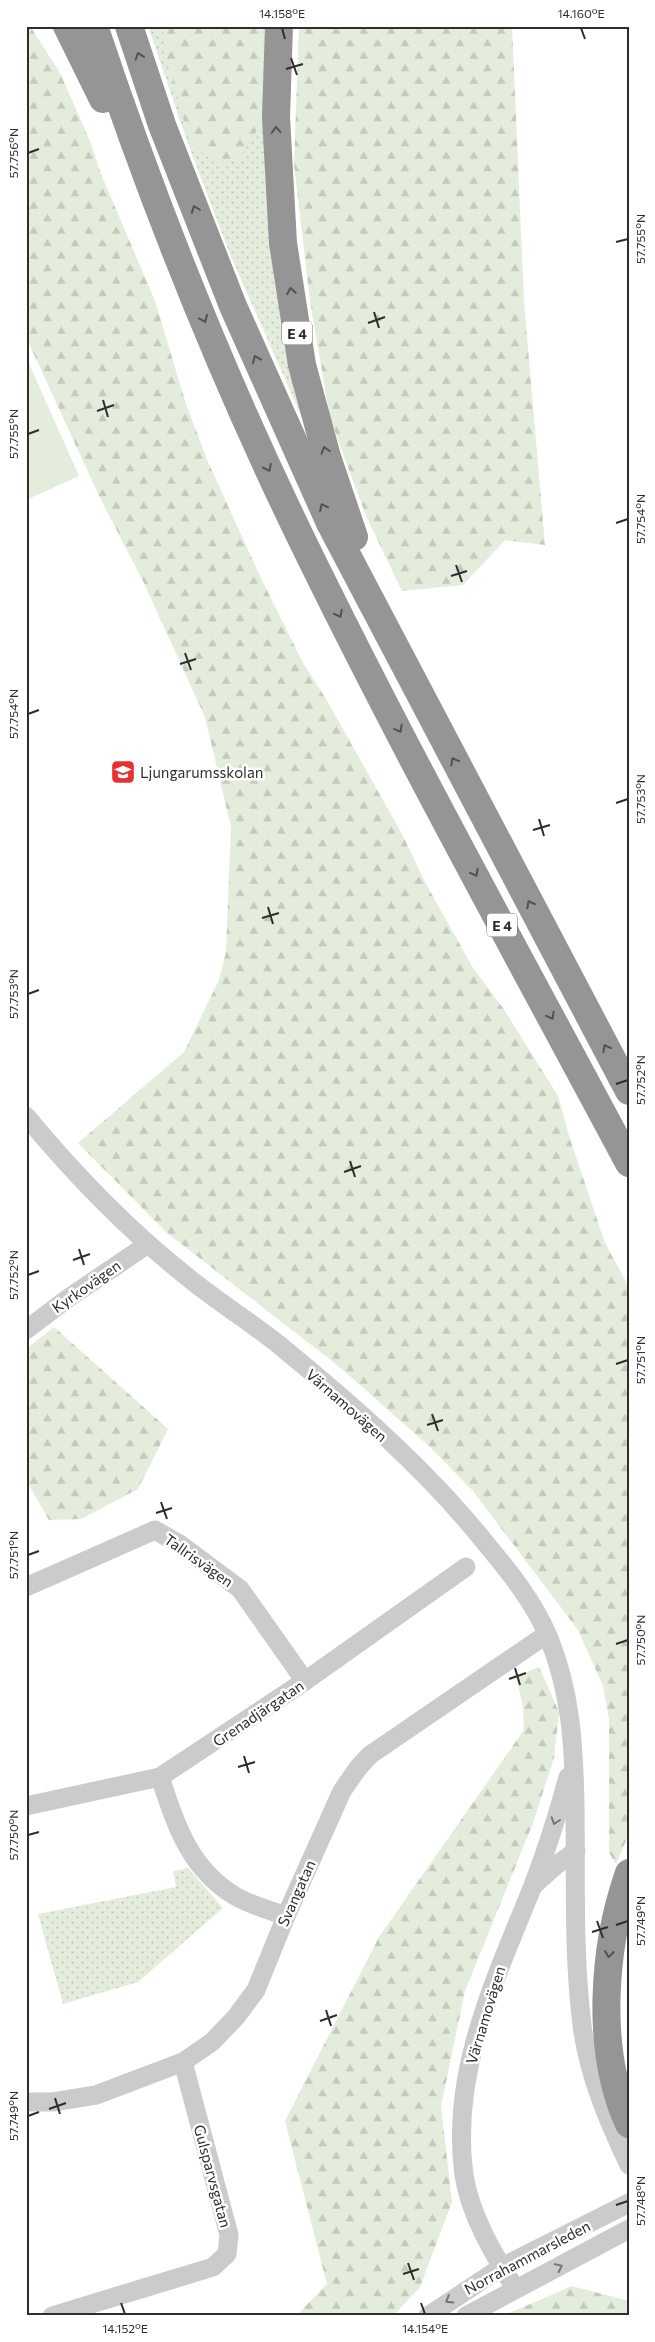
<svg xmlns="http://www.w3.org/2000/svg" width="655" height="2342" viewBox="0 0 655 2342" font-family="Commissioner,sans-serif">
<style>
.green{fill:url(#green-dots)}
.forest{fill:url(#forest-firs)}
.pitch{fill:#e4ecdc}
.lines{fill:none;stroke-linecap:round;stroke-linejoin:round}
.minor{stroke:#cbcbcb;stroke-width:19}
.highway{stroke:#959595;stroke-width:28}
.oneway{stroke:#525252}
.oneway2{stroke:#757575}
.ticks{fill:none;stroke:#2e2e2e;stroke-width:2}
.labels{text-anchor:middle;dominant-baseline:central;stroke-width:5;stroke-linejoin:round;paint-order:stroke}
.shield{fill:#fff;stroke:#6d6d6d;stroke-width:1}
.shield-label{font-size:14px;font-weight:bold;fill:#2e2e2e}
.poi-label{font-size:15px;fill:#2e2e2e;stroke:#fff;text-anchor:start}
.street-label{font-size:15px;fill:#2e2e2e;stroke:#fff}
.neatline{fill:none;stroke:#2e2e2e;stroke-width:2}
.ticks-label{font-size:12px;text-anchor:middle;fill:#2e2e2e}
</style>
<defs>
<pattern id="green-dots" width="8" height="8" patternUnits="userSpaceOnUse" patternTransform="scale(1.25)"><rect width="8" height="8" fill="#e4ecdc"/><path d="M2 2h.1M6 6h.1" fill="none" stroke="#c4cbbd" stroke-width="1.8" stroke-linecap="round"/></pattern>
<pattern id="forest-firs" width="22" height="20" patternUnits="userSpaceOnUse" patternTransform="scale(1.25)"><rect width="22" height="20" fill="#e4ecdc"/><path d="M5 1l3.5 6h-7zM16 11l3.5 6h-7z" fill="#c4cbbd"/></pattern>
</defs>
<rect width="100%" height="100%" fill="#fff"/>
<g class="green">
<path d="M148,26H270L310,436L230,254L187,141Z"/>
<path d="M188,1868L223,1908L138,1982L63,2004L38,1914L176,1887L173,1871Z"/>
</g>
<g class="forest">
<path d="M26,26H30L60,73L90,141L101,174L155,301L185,401L208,462L259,574L303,663L326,699L402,834L425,882L473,968L503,1008L558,1096L570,1139L605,1243L629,1287V1834L616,1864L609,1853V1719L603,1686L578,1630L473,1491L430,1447L342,1369L166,1232L78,1143L184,1052L219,980L226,952L231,827L205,717L143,581L100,498L26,337Z"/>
<path d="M162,26H263V121L240,157L223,164L206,156L190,142L165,52Z"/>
<path d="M299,26H512L524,302L545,545L505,540L463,585L402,591L366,516L330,418L310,301L294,165Z"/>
<path d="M54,1327L168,1429L138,1489L81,1519L49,1520L26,1480V1349Z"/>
<path d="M539,1667L559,1712L554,1758L533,1823L465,1991L441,2106L452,2202L420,2287L393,2316H296L327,2284L285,2121L379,1937L524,1730L523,1707L516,1676Z"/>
<path d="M572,2286L629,2301V2316H502Z"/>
</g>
<path class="pitch" d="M26,357L79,476L26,500Z"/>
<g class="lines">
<g class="minor">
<path d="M26,1116C74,1174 126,1228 185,1275C215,1300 248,1320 278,1344C351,1404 424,1467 483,1540C507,1569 533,1600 548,1636C571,1691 574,1747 575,1806C576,1879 573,1953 582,2025C588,2074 608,2121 629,2165"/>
<path d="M26,1330L67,1299L148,1244"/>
<path d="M26,1587L155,1530L181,1545L240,1589L305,1681"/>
<path d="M160,1777C176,1825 189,1868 235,1896C250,1905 269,1910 286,1916"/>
<path d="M26,1806L160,1777L305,1681L466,1567"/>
<path d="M534,1885L555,1866L576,1851"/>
<path d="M26,2102H53L96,2095L183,2062L212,2042L236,2017L256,1990L286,1916L342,1791L358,1768L370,1755L547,1634"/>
<path d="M515,2288C494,2255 470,2215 464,2175C450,2073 495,1980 532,1888C546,1852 558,1814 568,1777"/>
<path d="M52,2316L213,2267L227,2254L229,2235L183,2062"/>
<path d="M428,2316L502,2267L629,2203"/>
<path d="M466,2316L629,2229"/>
</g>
<g class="highway">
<path d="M67,26L103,99"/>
<path d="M94,26C152,200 220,371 300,536C403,748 518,955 629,1163"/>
<path d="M129,26L162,125L233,306L330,523L629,1091"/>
<path d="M279,26L276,117L283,243L302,365L327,457L354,537"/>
<path d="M629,1873C603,1947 595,2050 629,2124"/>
</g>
</g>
<defs><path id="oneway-chevron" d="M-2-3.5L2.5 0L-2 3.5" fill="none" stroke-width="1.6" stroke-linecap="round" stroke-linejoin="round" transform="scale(1.25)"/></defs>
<g class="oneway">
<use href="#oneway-chevron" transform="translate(139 56) rotate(-109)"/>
<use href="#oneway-chevron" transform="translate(276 130) rotate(-94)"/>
<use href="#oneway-chevron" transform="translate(195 209) rotate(-111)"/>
<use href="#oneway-chevron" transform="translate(291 291) rotate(-99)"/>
<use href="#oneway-chevron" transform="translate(204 319) rotate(67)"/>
<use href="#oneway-chevron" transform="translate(256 359) rotate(-113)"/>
<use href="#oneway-chevron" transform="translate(325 450) rotate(-106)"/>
<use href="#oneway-chevron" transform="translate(268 468) rotate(65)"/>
<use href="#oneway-chevron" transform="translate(323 507) rotate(-115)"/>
<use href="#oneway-chevron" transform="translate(339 614) rotate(63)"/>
<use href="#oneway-chevron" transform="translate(399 729) rotate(62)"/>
<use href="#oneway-chevron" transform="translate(454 761) rotate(-118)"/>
<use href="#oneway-chevron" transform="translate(475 873) rotate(62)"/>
<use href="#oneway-chevron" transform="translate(530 904) rotate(-118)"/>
<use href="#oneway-chevron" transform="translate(551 1016) rotate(62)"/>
<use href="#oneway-chevron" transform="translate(606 1048) rotate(-118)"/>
<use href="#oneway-chevron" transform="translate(609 1954) rotate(96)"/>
</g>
<g class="oneway2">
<use href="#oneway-chevron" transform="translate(555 1821) rotate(108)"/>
<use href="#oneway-chevron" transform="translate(559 2267) rotate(-26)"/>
<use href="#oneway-chevron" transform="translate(449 2300) rotate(148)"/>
</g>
<path class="ticks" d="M282,28L285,39M581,28L585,39M291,58L297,75M286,69L303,64M28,153L39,149M616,242L628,239M374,312L379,328M368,323L385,317M103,400L108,417M97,411L114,405M28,434L39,430M616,523L628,519M456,565L462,582M451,576L467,571M185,653L191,670M180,664L196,659M28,714L39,710M616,803L628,799M539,819L544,836M533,830L550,825M268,907L273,924M262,918L279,913M28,994L39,990M616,1084L628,1080M350,1161L355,1177M344,1172L361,1166M79,1249L84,1265M73,1260L90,1254M28,1275L39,1271M616,1364L628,1360M432,1414L438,1431M427,1425L443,1420M161,1502L167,1519M156,1513L172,1508M28,1555L39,1551M616,1644L628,1640M515,1668L520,1685M509,1679L526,1673M244,1756L249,1773M238,1767L255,1762M28,1835L39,1832M597,1921L603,1938M616,1925L628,1921M592,1932L608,1927M326,2010L331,2026M320,2021L337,2015M55,2098L60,2114M49,2109L66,2103M28,2116L39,2112M616,2205L628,2201M408,2263L414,2280M403,2274L419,2269M121,2303L125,2314M421,2303L425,2314"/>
<defs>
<symbol id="school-square" viewBox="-11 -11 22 22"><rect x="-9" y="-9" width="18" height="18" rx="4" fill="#e63032" stroke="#fff"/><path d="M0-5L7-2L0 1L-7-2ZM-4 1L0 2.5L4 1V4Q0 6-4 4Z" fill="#fff"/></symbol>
</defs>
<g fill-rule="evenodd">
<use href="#school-square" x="109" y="758" width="28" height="28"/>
</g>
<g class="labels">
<g class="shield">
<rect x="282" y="321.5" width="30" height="23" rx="4"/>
<rect x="487" y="913.5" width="30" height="23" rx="4"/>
</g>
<g class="shield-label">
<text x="297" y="333">E 4</text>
<text x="502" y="925">E 4</text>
</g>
<g class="poi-label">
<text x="140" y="772">Ljungarumsskolan</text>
</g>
<g class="street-label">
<text transform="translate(86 1286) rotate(-35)">Kyrkovägen</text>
<text transform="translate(347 1405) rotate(41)">Värnamovägen</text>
<text transform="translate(199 1560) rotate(35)">Tallrisvägen</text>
<text transform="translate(258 1713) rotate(-34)">Grenadjärgatan</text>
<text transform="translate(296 1893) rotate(-66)">Svangatan</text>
<text transform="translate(485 2015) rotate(-73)">Värnamovägen</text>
<text transform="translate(213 2176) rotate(75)">Gulsparvsgatan</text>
<text transform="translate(527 2257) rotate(-28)">Norrahammarsleden</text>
</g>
</g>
<rect width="655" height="2342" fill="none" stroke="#ffffff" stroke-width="55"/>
<rect x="28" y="28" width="600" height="2286" class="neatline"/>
<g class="ticks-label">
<text x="282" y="18">14.158°E</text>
<text x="581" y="18">14.160°E</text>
<text transform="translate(14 153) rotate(-90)" y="4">57.756°N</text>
<text transform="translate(641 239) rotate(-90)" y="4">57.755°N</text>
<text transform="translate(14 434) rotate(-90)" y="4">57.755°N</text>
<text transform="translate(641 519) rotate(-90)" y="4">57.754°N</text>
<text transform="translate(14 714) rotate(-90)" y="4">57.754°N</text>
<text transform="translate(641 799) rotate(-90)" y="4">57.753°N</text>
<text transform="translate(14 994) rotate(-90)" y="4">57.753°N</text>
<text transform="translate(641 1080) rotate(-90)" y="4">57.752°N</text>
<text transform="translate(14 1275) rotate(-90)" y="4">57.752°N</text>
<text transform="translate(641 1360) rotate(-90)" y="4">57.751°N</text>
<text transform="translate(14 1555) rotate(-90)" y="4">57.751°N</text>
<text transform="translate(641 1640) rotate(-90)" y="4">57.750°N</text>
<text transform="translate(14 1835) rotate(-90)" y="4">57.750°N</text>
<text transform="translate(641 1921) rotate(-90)" y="4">57.749°N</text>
<text transform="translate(14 2116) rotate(-90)" y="4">57.749°N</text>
<text transform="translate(641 2201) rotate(-90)" y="4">57.748°N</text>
<text x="125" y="2333">14.152°E</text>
<text x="425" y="2333">14.154°E</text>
</g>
</svg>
